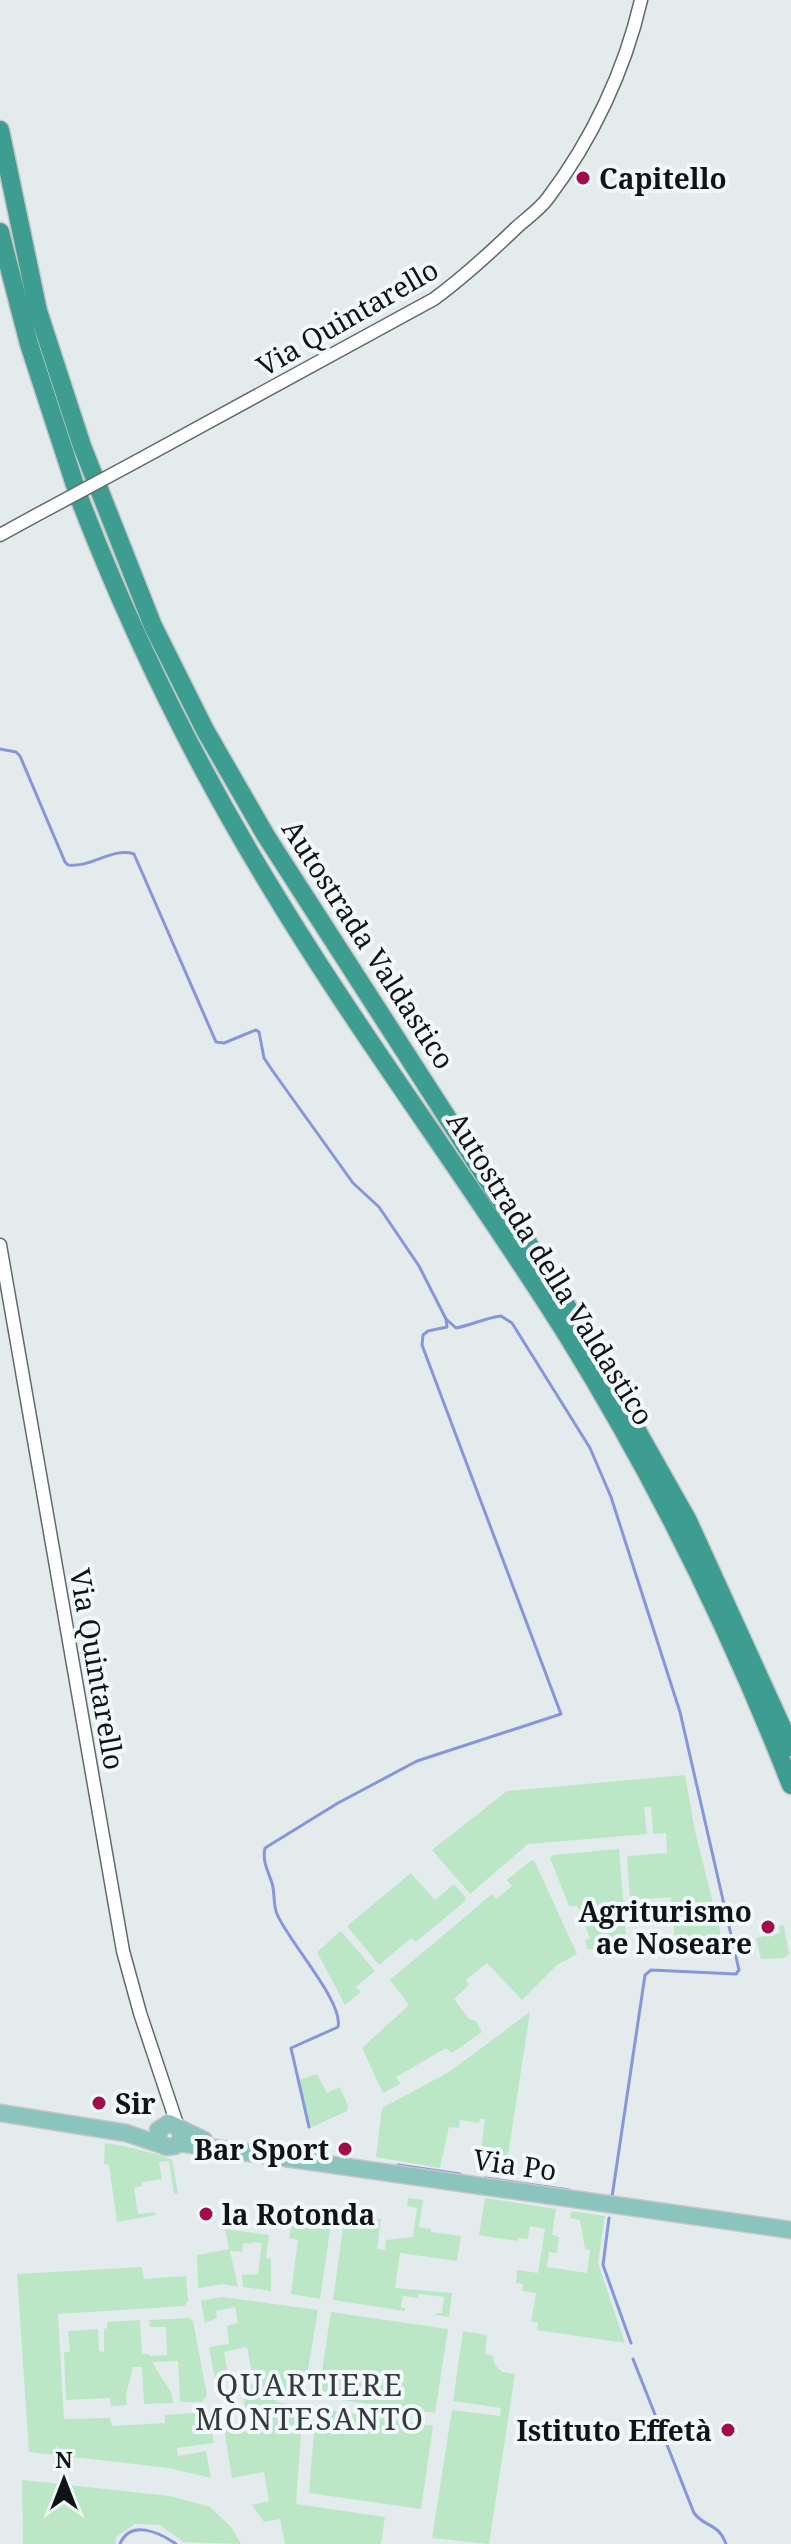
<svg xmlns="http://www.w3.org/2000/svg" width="791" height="2544" viewBox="0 0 791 2544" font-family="'Noto Serif',serif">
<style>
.green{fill:#bce7c6}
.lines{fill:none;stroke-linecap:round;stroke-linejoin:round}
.stream{stroke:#8796da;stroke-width:3}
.minor-casing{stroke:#636a6b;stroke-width:15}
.major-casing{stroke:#c6c6c7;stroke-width:19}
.highway-casing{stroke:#c6c6c7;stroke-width:21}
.minor{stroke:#fff;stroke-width:12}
.major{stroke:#8ac4bc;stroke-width:16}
.highway{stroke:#3c9d90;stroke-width:18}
.minor-bridge-casing{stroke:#636a6b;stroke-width:15;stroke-linecap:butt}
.minor-bridge{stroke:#fff;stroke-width:12}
.poi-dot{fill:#a30c4b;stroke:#f1f8fa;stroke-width:3}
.labels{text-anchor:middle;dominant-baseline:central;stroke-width:8;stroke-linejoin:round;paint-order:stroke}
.poi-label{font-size:28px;font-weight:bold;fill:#111314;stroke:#f1f8fa;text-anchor:start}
.street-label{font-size:28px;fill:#111314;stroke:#f1f8fa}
.neighbourhood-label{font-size:30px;letter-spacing:2px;fill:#353a3c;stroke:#f1f8fa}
</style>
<rect width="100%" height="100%" fill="#e4ebed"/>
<g class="green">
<path d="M685,1775L695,1831L726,1955L676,1952L671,1897L630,1900L627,1856L667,1853L666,1833L653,1834L651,1807H644L647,1834L528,1844L470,1894L432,1850L507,1791Z"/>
<path d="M619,1849L627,1949H588L585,1941L590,1938L577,1906H569L550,1858L553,1855Z"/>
<path d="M534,1860L577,1954L557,1965L522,2000L487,1963L466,1980L469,1985L454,1999L469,2019L476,2021L482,2032L452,2053L446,2048L396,2077L400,2084L383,2093L362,2048L409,2005L390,1980L492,1894L496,1899L512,1886L507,1880L530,1861Z"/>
<path d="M411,1873L435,1900L454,1884L466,1898L464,1902L416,1942L411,1938L379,1965L347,1926Z"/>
<path d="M784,1925L789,1954L784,1958L761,1959L756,1938L780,1933L779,1926Z"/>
<path d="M341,1931L375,1971L356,1987L361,1992L345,2005L317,1952Z"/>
<path d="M530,2012L505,2175L480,2172L479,2169L485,2119H480L479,2123L460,2120L459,2128L449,2127L440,2168L376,2157L382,2108L449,2072Z"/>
<path d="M317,2074L327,2093L340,2087L348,2106L347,2111L310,2128L299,2080Z"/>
<path d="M105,2143C128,2147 151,2151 172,2160L178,2193L174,2194L169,2161L159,2162L162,2179L142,2182V2186L134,2188L138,2214L155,2212L156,2215L117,2222L109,2165L104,2164Z"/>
<path d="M408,2198L423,2200L419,2227L431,2229V2232L461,2236L457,2261L400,2253L395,2288L452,2293L449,2317L435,2315L436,2313H442L444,2297L419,2294L418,2298L403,2296L401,2307L405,2308V2311L333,2300L344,2220L362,2222L373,2218L381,2219L377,2249L385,2250L386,2240L413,2237L417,2208L407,2206Z"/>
<path d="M485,2198L556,2209L552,2235L559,2237L557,2253L549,2252L547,2267L587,2273L590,2250L585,2249L580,2220L570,2218L571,2211L605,2216L598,2263L625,2343L537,2330L538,2323L531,2321L536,2293L522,2291L523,2284L516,2283L517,2270L538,2273L545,2229L530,2226L528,2239L518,2238L517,2241L479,2235Z"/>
<path d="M329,2210H333L320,2299L291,2294L298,2240L289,2238L293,2218L301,2219L302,2212L328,2215Z"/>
<path d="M225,2229L269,2235L266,2258L271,2259V2291L243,2287L242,2275L258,2274L262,2243L252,2242L251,2244L243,2243L242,2252L230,2251L238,2287L223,2284L198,2288L197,2255L229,2249Z"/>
<path d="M142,2267L144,2279L186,2276L188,2301L184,2306L58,2314L64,2419L110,2418L112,2426L165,2423V2415L209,2412L214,2443L177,2448L178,2456L206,2451L211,2478L169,2468L29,2452L17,2274Z"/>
<path d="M222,2297L318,2310L304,2394L278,2391L276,2402L303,2406L296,2504L385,2517L381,2544H285L280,2519L264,2522L252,2505L269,2501L264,2472L232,2478L223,2423L234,2421L236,2432L257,2428L254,2412L246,2413L241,2386L254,2384L247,2347L224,2352L229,2378L215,2381L209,2347L229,2344L227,2326L238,2323L235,2307L216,2311L217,2318L205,2323L201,2301Z"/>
<path d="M331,2312L448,2329L435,2413L318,2397Z"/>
<path d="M189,2318L193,2321L207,2395L202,2402H180L178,2361L152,2362L172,2394L173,2403L144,2404L142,2367H133L126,2395L127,2405L111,2406L110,2398L66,2400L64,2352H70L68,2331L98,2329L99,2351L104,2352V2329L107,2328V2322L140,2320L142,2354H149L150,2356L167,2355L166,2327H150L149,2320Z"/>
<path d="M463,2331L487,2335L485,2354L493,2356C494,2370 503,2373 515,2374L489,2544L432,2538L452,2410L500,2416L501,2408L453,2401Z"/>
<path d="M316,2408L433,2426L421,2509L309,2493Z"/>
<path d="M22,2480L170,2496L210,2507L231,2527L241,2544L183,2542L160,2525L135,2524L116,2537L115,2544H23Z"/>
</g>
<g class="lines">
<g class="stream">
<path d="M0,749L16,752L20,756L65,862L68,865C91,868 112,847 134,854L216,1042L224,1043L256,1030L259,1032L264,1058L272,1070L353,1183L379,1207L419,1266L446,1319L456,1328C472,1325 485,1318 501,1316L512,1323L590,1448L611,1497L680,1712L739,1970L736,1974L651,1970L645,1975L612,2197L608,2196"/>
<path d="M309,2127L291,2048L338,2027C344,2002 288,1941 277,1914C273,1905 275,1893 272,1883C268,1871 262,1861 265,1848L338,1803L417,1761L561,1714L422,1345L423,1335L428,1331L447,1327L446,1319"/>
<path d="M398,2165L460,2174"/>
<path d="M485,2178L569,2190"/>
<path d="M609,2218L603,2265L631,2343"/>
<path d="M633,2359L694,2513C705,2528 718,2522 726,2544"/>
<path d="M120,2544C130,2519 159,2532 176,2544"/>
</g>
<defs>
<g id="minor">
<path d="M137,461L434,299C464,277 490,253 517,227C527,218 540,209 548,198C592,140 625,70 641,0"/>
<path d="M0,535L31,518"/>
<path d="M0,1245L123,1951L140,2013L178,2127"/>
</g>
<g id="major">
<path d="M0,2113L126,2133L162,2145"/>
<path d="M180,2129L181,2140L175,2146L166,2147L159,2142L158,2130L169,2123L204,2140"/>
<path d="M179,2143L791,2230"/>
</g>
<g id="highway">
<path d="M0,130L38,311L82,446L153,626L205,730L266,836L553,1282L688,1521L791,1747"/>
<path d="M0,232L29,344L75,485"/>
<path d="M80,500C133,637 197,767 273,891C365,1043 473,1185 567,1335C655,1477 730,1629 791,1785"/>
</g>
</defs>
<use href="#minor" class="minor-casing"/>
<use href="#major" class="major-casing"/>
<use href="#highway" class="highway-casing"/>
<use href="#minor" class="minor"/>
<use href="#major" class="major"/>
<use href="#highway" class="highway"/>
<defs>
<path id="minor-bridge" d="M31,518L137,461"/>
</defs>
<use href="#minor-bridge" class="minor-bridge-casing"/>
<use href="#minor-bridge" class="minor-bridge"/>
</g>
<g class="poi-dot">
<circle cx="583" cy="178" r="8"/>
<circle cx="768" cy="1927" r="8"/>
<circle cx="99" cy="2103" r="8"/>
<circle cx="345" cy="2149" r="8"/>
<circle cx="206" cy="2214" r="8"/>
<circle cx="728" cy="2430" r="8"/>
</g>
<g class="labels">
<g class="poi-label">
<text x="599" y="178">Capitello</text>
<text x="752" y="1911" text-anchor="end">Agriturismo<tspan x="752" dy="32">ae Noseare</tspan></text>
<text x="115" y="2103">Sir</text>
<text x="329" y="2149" text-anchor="end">Bar Sport</text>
<text x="222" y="2214">la Rotonda</text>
<text x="712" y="2430" text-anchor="end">Istituto Effetà</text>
</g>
<g class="street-label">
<text transform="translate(347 317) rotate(-30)">Via Quintarello</text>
<text transform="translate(369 944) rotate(57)">Autostrada Valdastico</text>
<text transform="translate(551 1268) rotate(58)">Autostrada della Valdastico</text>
<text transform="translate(98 1669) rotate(80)">Via Quintarello</text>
<text transform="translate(515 2164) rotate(8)">Via Po</text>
</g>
<g class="neighbourhood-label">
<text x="310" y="2384">QUARTIERE<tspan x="310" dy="34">MONTESANTO</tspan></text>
</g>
</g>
<g transform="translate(64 2480)" stroke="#f1f8fa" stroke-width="6" paint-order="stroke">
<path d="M0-6L14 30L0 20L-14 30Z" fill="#111314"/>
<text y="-12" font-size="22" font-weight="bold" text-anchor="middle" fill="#111314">N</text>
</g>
</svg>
